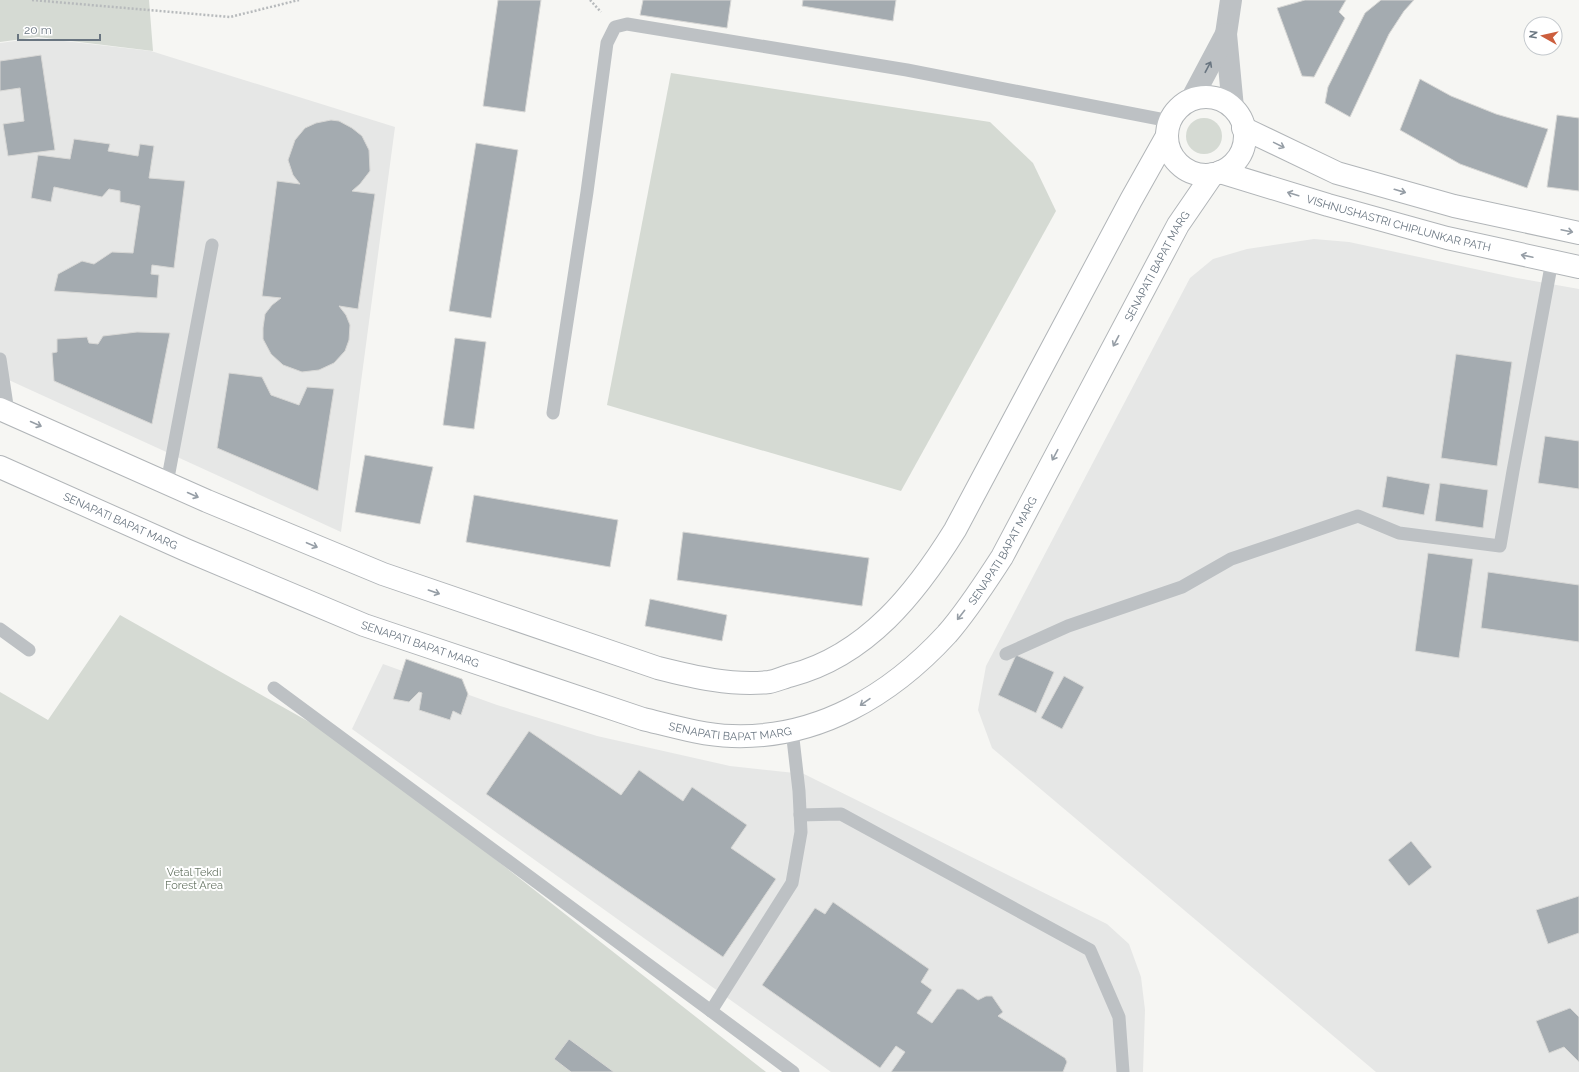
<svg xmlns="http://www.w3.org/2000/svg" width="1579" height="1072" viewBox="0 0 1579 1072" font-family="Raleway,sans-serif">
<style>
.built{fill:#e6e7e6}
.green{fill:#d5dad3}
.building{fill:#a4abb0;stroke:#d7d7d5}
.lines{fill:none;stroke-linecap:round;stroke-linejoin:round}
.primary-casing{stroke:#b1b5b8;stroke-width:24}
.path{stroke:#b7babc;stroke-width:2.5;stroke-dasharray:2 2;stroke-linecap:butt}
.service{stroke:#bdc1c4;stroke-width:13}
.tertiary{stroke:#bdc1c4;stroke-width:22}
.primary{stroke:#fff;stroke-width:22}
.oneway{stroke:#697580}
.oneway2{stroke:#969ea6}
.labels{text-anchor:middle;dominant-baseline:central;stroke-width:4;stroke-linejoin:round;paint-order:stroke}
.street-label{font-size:11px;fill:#697580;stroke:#fff}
.park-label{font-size:11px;fill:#6a7867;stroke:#fff}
</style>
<rect width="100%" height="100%" fill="#f6f6f3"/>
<g class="built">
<path d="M38,38L151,51L395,127L341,532L0,376V43Z"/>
<path d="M1314,239L1349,242L1517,278L1579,289V1072H1376L992,748L978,710L986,666L1190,278L1213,259L1247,249Z"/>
<path d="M383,664L497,705L597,736L730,766L804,774L1107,924L1129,944L1141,977L1145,1010L1143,1072H831L352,729Z"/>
</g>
<g class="green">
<path d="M0,0H149L153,51L38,37L0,42Z"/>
<path d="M671,73L990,122L1033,163L1056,211L901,491L607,405Z"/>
<circle cx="1204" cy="136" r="18"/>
<path d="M120,615L350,745L766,1072H0V692L48,720Z"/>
</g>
<g class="building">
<path d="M498,0H541L525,112L483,106Z"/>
<path d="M643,0H731L727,28L640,15Z"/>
<path d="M803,0H896L893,21L802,6Z"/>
<path d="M1305,0H1346L1339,12L1345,18L1314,77L1302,76L1277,8Z"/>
<path d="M1381,0H1414L1404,11L1389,34L1350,117L1325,103L1328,87L1365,13Z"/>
<path d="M41,55L55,150L8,156L3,124L24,121L20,88L0,91V61Z"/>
<path d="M1420,79L1451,96L1496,114L1548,129L1527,188L1460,164L1400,130Z"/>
<path d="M1557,115L1579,118V191L1547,187Z"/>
<path d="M331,120L339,121L352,128L362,136L369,150L370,171L360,184L352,191L375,194L358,309L339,306L346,315L350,325L349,340L345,351L334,363L319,370L302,372L283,365L271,354L263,339V328L265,314L272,305L281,298L262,296L277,181L300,184L293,175L288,160L295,140L305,128L316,123Z"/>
<path d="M74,139L110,144L108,151L138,156L140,144L154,146L149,178L185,181L174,268L152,265L151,274L159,275L157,298L54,291L58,274L82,261L94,264L112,252L133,253L140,206L120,202V191L109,189L102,197L54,187L51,202L31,198L38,155L70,159Z"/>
<path d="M476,143L518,150L491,318L449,311Z"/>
<path d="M137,332L170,333L152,424L54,381L52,353L57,352V339L87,337L89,343L98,344L103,336Z"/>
<path d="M455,338L486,342L474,429L443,425Z"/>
<path d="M1456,354L1512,362L1497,466L1441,458Z"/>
<path d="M229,373L262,377L271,395L299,405L307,387L334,389L318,491L217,448Z"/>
<path d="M1545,436L1579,441V489L1538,483Z"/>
<path d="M365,455L433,467L420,524L355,512Z"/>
<path d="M1387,476L1430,484L1424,515L1382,507Z"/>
<path d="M1440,483L1488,490L1483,528L1435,521Z"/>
<path d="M474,495L618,520L610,567L466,542Z"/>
<path d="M683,532L869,558L862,606L677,580Z"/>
<path d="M1428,553L1473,559L1459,658L1415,651Z"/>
<path d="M1488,572L1579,585V642L1481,628Z"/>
<path d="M650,599L727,615L722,641L645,626Z"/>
<path d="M1016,655L1054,672L1036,713L998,695Z"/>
<path d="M406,659L462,679L468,694L461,715L453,711L450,720L419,710L422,693L419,692L409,702L393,699Z"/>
<path d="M1064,676L1084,687L1062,729L1041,718Z"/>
<path d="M529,731L621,795L639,770L683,801L692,787L747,825L731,848L776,879L723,957L486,794Z"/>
<path d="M1411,841L1432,867L1409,886L1388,860Z"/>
<path d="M1579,896V933L1548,944L1536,910Z"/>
<path d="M833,902L929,969L921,982L932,990L917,1013L932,1023L957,989H963L978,1000L986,996H992L1003,1012L998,1016L1065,1058L1067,1062L1063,1072H891L905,1052L896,1046L880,1068L762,985L815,908L825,914Z"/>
<path d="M1570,1008L1579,1017V1062L1564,1047L1549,1053L1536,1021Z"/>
<path d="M569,1039L614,1072H571L554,1059Z"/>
</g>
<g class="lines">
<defs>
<g id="primary">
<circle cx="1206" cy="136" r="39"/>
<path d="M1243,128L1337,173L1454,206L1579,233"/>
<path id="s1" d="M1220,172L1328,205L1447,238L1579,267"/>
<path d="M0,409L207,501L383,574L658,668C694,677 731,686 769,682C776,681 784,677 792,675C867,655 916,593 955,530L1131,200L1167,136"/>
<path id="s2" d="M0,467L186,550L364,625L643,719C672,726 702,735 732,736C818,739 891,695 947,634C968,610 985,583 1002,557L1178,225L1213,174"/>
</g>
</defs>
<use href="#primary" class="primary-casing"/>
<g class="path">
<path d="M32,0L230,17L299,0"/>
<path d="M590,0L601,12"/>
</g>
<g class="service">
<path d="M0,359L8,412"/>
<path d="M553,413L587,192L607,43L615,27L627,24L907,70L1170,121"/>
<path d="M167,483L212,245"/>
<path d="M0,629L29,650"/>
<path d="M1006,654L1068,626L1182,587L1231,559L1358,516L1399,533L1500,546L1513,471L1552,261"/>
<path d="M274,688L711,1011L792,883L801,832L799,791L792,730"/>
<path d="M800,815L841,814L1090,950L1119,1017L1123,1072"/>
<path d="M711,1011L793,1072"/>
</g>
<g class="tertiary">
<path d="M1231,0L1226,34L1233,108"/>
<path d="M1191,100L1226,34"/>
</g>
<use href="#primary" class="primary"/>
</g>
<defs><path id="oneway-shaft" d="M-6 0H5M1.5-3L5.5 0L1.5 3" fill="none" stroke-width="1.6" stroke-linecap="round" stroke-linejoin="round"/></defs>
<use class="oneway" href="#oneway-shaft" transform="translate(1208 67) rotate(-62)"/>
<g class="oneway2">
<use href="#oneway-shaft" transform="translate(1279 145) rotate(26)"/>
<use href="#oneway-shaft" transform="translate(1400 191) rotate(16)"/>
<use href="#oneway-shaft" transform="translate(1293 194) rotate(-163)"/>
<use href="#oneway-shaft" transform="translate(1567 231) rotate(12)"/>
<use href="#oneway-shaft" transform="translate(1527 256) rotate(-168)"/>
<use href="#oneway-shaft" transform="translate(1116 341) rotate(118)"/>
<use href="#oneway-shaft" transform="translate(36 424) rotate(24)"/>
<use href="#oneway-shaft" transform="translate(1055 455) rotate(118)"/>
<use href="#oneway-shaft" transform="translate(193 495) rotate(24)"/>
<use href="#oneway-shaft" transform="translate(312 545) rotate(23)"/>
<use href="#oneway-shaft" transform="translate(434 592) rotate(19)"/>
<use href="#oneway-shaft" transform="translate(961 615) rotate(128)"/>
<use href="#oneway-shaft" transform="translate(865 702) rotate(145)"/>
</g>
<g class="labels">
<g class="street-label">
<text stroke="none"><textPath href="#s1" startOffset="186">VISHNUSHASTRI CHIPLUNKAR PATH</textPath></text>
<text stroke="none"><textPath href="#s2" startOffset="1452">SENAPATI BAPAT MARG</textPath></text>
<text stroke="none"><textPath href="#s2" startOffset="132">SENAPATI BAPAT MARG</textPath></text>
<text stroke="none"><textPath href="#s2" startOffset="1128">SENAPATI BAPAT MARG</textPath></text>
<text stroke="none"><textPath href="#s2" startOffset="456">SENAPATI BAPAT MARG</textPath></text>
<text stroke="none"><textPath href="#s2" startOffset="780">SENAPATI BAPAT MARG</textPath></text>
</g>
<g class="park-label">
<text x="194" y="872">Vetal Tekdi<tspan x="194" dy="13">Forest Area</tspan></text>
</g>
</g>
<g transform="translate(1543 36) rotate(278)"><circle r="19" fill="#ffffff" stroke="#c3c8cc"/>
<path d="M0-3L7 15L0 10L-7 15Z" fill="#cc5e3d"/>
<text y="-6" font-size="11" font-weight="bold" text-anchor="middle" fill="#697580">N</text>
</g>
<path d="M18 34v6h82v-6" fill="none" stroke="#697580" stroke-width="2"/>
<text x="24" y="34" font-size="12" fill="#697580" stroke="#ffffff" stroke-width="3" paint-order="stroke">20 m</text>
</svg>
